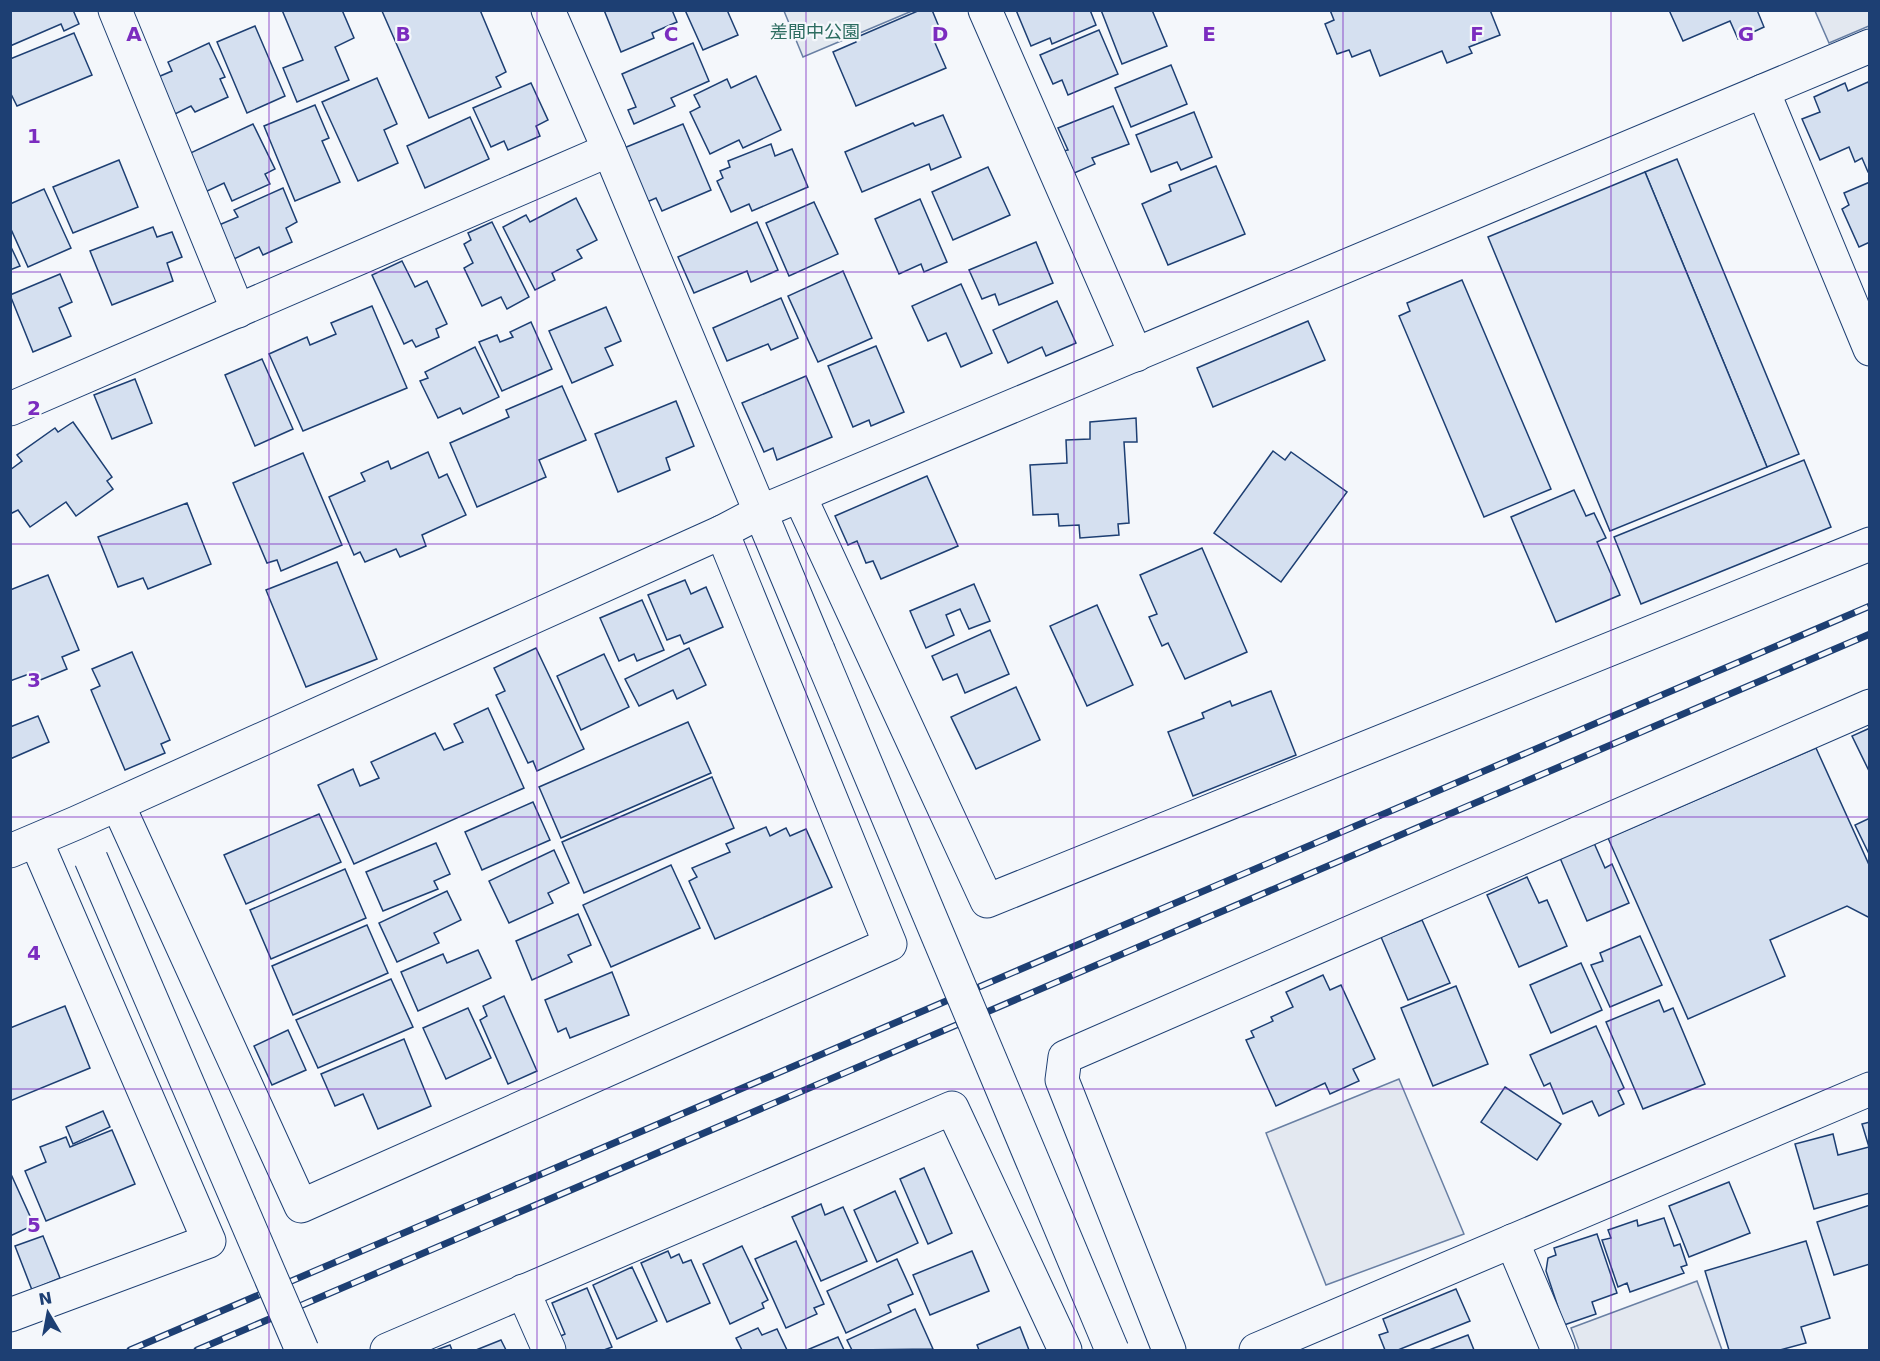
<svg xmlns="http://www.w3.org/2000/svg" width="1880" height="1361" viewBox="0 0 1880 1361" font-family="'DejaVu Sans','Noto Sans JP',sans-serif">
<style>
.green{fill:#e3e9f0;stroke:#687fa3;stroke-width:1.5}
.parking{fill:#e3e8f0;stroke:#687fa3;stroke-width:1.5}
.building{fill:#d5e0f0;stroke:#1d3f73;stroke-width:1.5}
.lines{fill:none;stroke-linecap:round;stroke-linejoin:round}
.minor-casing{stroke:#1d3f73;stroke-width:35}
.minor{stroke:#f4f7fb;stroke-width:33}
.rail-casing{stroke:#1d3f73;stroke-width:7}
.rail{stroke:#f4f7fb;stroke-width:4.5;stroke-dasharray:14;stroke-linecap:butt}
.minor-bridge-casing{stroke:#1d3f73;stroke-width:35;stroke-linecap:butt}
.minor-bridge{stroke:#f4f7fb;stroke-width:33}
.grid{fill:none;stroke:#7b2cbf;stroke-width:1.5;stroke-opacity:0.55}
.labels{text-anchor:middle;dominant-baseline:central;stroke-width:4.5;stroke-linejoin:round;paint-order:stroke}
.park-label{font-size:18px;fill:#2c6c60;stroke:#f4f7fb}
.grid-label{font-size:20px;text-anchor:middle;font-weight:bold;fill:#7b2cbf;stroke:#f4f7fb;stroke-width:4.5;stroke-linejoin:round;paint-order:stroke}
</style>
<rect width="100%" height="100%" fill="#f4f7fb"/>
<path class="green" d="M784,11H912L803,57Z"/>
<g class="parking">
<path d="M1815,11H1869V26L1829,43Z"/>
<path d="M1399,1079L1464,1234L1326,1285L1266,1133Z"/>
<path d="M1697,1281L1722,1350H1579L1571,1328Z"/>
</g>
<g class="building">
<path d="M10,10H73L79,24L64,31L61,24L10,46Z"/>
<path d="M282,10H342L354,38L335,47L349,80L297,102L283,68L303,60Z"/>
<path d="M480,10L506,72L496,77L501,87L429,118L382,11Z"/>
<path d="M604,10H672L677,22L652,33L654,38L621,52Z"/>
<path d="M685,10H727L738,35L703,50Z"/>
<path d="M920,10H932L944,39L935,43L946,68L856,106L833,52L856,42L855,38Z"/>
<path d="M1016,10H1090L1096,25L1052,44L1050,38L1031,46Z"/>
<path d="M1101,10H1152L1167,46L1122,64Z"/>
<path d="M1330,10H1490L1500,35L1469,47L1472,53L1447,63L1442,51L1380,76L1370,50L1352,57L1349,50L1337,54L1325,24L1334,20Z"/>
<path d="M1669,10H1757L1764,27L1738,39L1730,21L1683,41Z"/>
<path d="M255,26L285,96L247,113L217,42Z"/>
<path d="M1099,30L1118,74L1068,95L1062,80L1053,84L1040,55Z"/>
<path d="M74,33L92,75L17,106L10,92V59Z"/>
<path d="M209,43L225,77L220,79L228,97L195,112L191,106L175,114L158,77L172,71L168,62Z"/>
<path d="M693,43L709,81L671,98L675,106L634,124L628,110L636,107L622,74Z"/>
<path d="M1171,65L1187,104L1131,127L1115,88Z"/>
<path d="M756,76L781,130L743,148L739,140L710,154L690,112L700,107L694,95L727,79L731,88Z"/>
<path d="M377,78L397,124L384,130L398,163L358,181L322,102Z"/>
<path d="M1868,82L1870,86V172H1868L1862,158L1855,162L1849,147L1820,160L1802,119L1820,112L1814,97L1845,83L1848,91Z"/>
<path d="M531,83L548,120L536,126L540,136L508,150L504,141L491,147L473,108Z"/>
<path d="M315,105L329,138L322,141L340,182L295,201L264,126Z"/>
<path d="M1113,106L1129,144L1092,158L1095,164L1072,174L1063,151L1068,150L1058,128Z"/>
<path d="M1194,112L1212,157L1181,170L1177,162L1151,172L1136,135Z"/>
<path d="M943,115L961,157L931,170L929,164L862,192L845,152L913,123L915,126Z"/>
<path d="M470,117L489,159L425,188L407,146Z"/>
<path d="M253,124L275,169L265,174L270,184L232,201L224,183L203,193L186,155Z"/>
<path d="M683,124L711,190L662,211L656,198L647,202L624,148Z"/>
<path d="M771,144L775,156L792,149L808,187L752,211L749,204L731,212L717,181L723,178L720,171L730,167L728,161Z"/>
<path d="M1677,159L1799,454L1767,467L1645,172Z"/>
<path d="M119,160L138,207L73,233L53,187Z"/>
<path d="M1216,166L1245,234L1168,265L1142,204L1171,191L1169,185Z"/>
<path d="M988,167L1010,215L953,240L932,192Z"/>
<path d="M1645,172L1767,467L1610,531L1488,237Z"/>
<path d="M1870,182V242L1859,247L1842,209L1849,205L1844,193Z"/>
<path d="M283,188L297,222L286,228L292,242L263,255L259,247L234,259L219,225L238,217L234,210Z"/>
<path d="M44,189L71,248L28,267L10,227V204Z"/>
<path d="M576,198L597,240L577,250L582,258L552,273L555,280L535,290L503,227L526,215L530,222Z"/>
<path d="M920,199L947,262L924,272L921,264L899,274L875,219Z"/>
<path d="M814,202L838,254L789,276L766,223Z"/>
<path d="M492,222L529,297L507,309L501,297L482,306L464,268L473,263L464,244L471,240L468,233Z"/>
<path d="M757,222L778,270L751,282L747,271L694,293L678,257Z"/>
<path d="M153,227L157,237L172,232L182,257L167,263L173,281L112,305L90,251Z"/>
<path d="M1036,242L1053,283L999,305L995,294L982,299L969,270Z"/>
<path d="M10,245L20,266L10,270Z"/>
<path d="M402,261L415,287L427,281L447,324L436,329L439,337L416,347L412,340L404,344L372,275Z"/>
<path d="M843,271L872,338L818,362L788,296Z"/>
<path d="M60,274L72,302L59,308L71,336L33,352L10,295Z"/>
<path d="M1462,280L1551,489L1484,517L1399,316L1410,311L1407,303Z"/>
<path d="M961,284L992,353L961,367L946,333L928,341L912,306Z"/>
<path d="M781,298L798,338L771,350L768,344L727,361L713,328Z"/>
<path d="M1057,301L1076,343L1046,356L1042,347L1008,363L993,330Z"/>
<path d="M372,306L407,388L303,431L269,354L307,337L310,345L336,334L331,323Z"/>
<path d="M606,307L621,341L605,348L613,365L572,383L549,331Z"/>
<path d="M1308,321L1325,360L1213,407L1197,368Z"/>
<path d="M531,322L552,369L502,391L479,342L497,335L500,342L513,337L510,332Z"/>
<path d="M876,346L904,412L871,426L869,420L853,427L828,366Z"/>
<path d="M475,347L499,397L463,414L460,408L438,418L420,381L428,378L425,372Z"/>
<path d="M262,359L293,429L255,446L225,375Z"/>
<path d="M806,376L832,437L777,460L773,448L764,452L742,403Z"/>
<path d="M135,379L152,423L112,439L94,395Z"/>
<path d="M562,386L586,440L539,460L546,477L477,507L450,443L509,417L506,410Z"/>
<path d="M676,401L694,446L666,458L670,470L618,492L595,434Z"/>
<path d="M1136,418L1137,442H1124L1129,523L1118,524L1119,535L1080,538L1079,525L1059,526L1058,514L1033,515L1030,465L1067,463L1066,440L1090,439V422Z"/>
<path d="M73,422L112,477L107,481L113,489L76,516L66,502L30,527L18,510L12,513L10,511V470L22,461L17,455L55,428L58,432Z"/>
<path d="M1273,451L1285,460L1291,452L1347,492L1281,582L1214,533Z"/>
<path d="M428,452L439,478L447,474L466,515L422,535L426,546L400,557L396,549L365,562L360,552L354,555L329,497L365,481L361,473L388,461L391,469Z"/>
<path d="M303,453L342,545L281,571L277,560L267,563L233,483Z"/>
<path d="M1804,460L1831,527L1641,604L1614,537Z"/>
<path d="M927,476L958,546L881,579L873,561L866,563L857,541L848,545L835,516Z"/>
<path d="M1574,490L1586,516L1594,513L1606,538L1597,542L1620,595L1556,622L1511,517Z"/>
<path d="M187,503L211,564L148,589L143,578L118,587L98,537Z"/>
<path d="M1202,548L1247,652L1185,679L1168,643L1162,646L1149,617L1157,614L1140,575Z"/>
<path d="M337,562L377,659L306,687L266,590Z"/>
<path d="M48,575L79,650L62,657L67,669L33,683L29,674L10,681V590Z"/>
<path d="M685,580L691,594L706,587L723,627L684,644L680,635L667,640L648,595Z"/>
<path d="M974,584L990,621L969,629L960,609L946,615L954,635L926,648L910,611Z"/>
<path d="M642,600L664,650L637,661L634,654L619,661L600,618Z"/>
<path d="M1097,605L1133,685L1087,706L1050,626Z"/>
<path d="M990,630L1009,674L965,693L957,674L943,680L932,656Z"/>
<path d="M536,648L584,749L537,771L533,761L528,763L496,695L505,691L494,668Z"/>
<path d="M689,648L706,685L677,699L673,690L639,706L625,679Z"/>
<path d="M132,652L170,740L161,744L165,753L125,770L91,690L100,686L92,669Z"/>
<path d="M604,654L629,707L581,730L557,676Z"/>
<path d="M1016,687L1040,740L976,769L951,717Z"/>
<path d="M1271,691L1296,755L1193,796L1168,732L1204,718L1202,713L1230,701L1232,706Z"/>
<path d="M488,708L524,788L354,864L318,785L353,769L360,786L379,778L371,762L435,733L444,750L463,742L454,724Z"/>
<path d="M38,716L49,742L10,759V727Z"/>
<path d="M688,722L711,773L561,838L539,787Z"/>
<path d="M1870,728V773L1852,736Z"/>
<path d="M1816,748L1870,867V918L1847,906L1770,940L1785,976L1688,1019L1608,838Z"/>
<path d="M712,777L734,828L584,893L562,842Z"/>
<path d="M533,802L550,840L482,870L465,832Z"/>
<path d="M319,814L341,862L246,904L224,855Z"/>
<path d="M1870,818V856L1855,825Z"/>
<path d="M766,827L770,836L786,828L790,836L806,829L832,887L715,939L689,881L697,877L692,868L730,852L726,844Z"/>
<path d="M436,843L450,874L434,881L438,889L383,911L366,872Z"/>
<path d="M1594,843L1605,868L1612,864L1629,903L1587,921L1560,858Z"/>
<path d="M554,850L569,883L548,893L553,903L509,923L489,881Z"/>
<path d="M671,865L700,928L611,967L583,905Z"/>
<path d="M345,869L366,918L271,959L250,910Z"/>
<path d="M1527,877L1539,903L1547,900L1567,946L1519,967L1487,895Z"/>
<path d="M447,891L461,920L434,933L439,943L397,962L379,923Z"/>
<path d="M578,914L591,945L568,955L572,962L532,980L516,941Z"/>
<path d="M1422,920L1450,983L1408,1000L1381,937Z"/>
<path d="M367,925L388,973L293,1015L272,966Z"/>
<path d="M1640,936L1662,985L1610,1007L1591,965L1603,961L1600,953Z"/>
<path d="M478,950L491,978L418,1011L401,972L443,954L447,963Z"/>
<path d="M1581,963L1602,1010L1551,1033L1530,985Z"/>
<path d="M612,972L629,1015L570,1038L566,1028L558,1032L545,1000Z"/>
<path d="M1323,975L1330,990L1341,985L1375,1059L1353,1069L1359,1081L1330,1094L1325,1083L1276,1106L1246,1040L1254,1037L1251,1031L1273,1021L1271,1017L1293,1007L1286,992Z"/>
<path d="M391,979L413,1027L318,1068L296,1020Z"/>
<path d="M1456,986L1488,1064L1433,1086L1401,1008Z"/>
<path d="M504,996L537,1071L508,1084L480,1020L487,1016L483,1006Z"/>
<path d="M1659,1000L1664,1012L1673,1008L1705,1084L1643,1109L1606,1022Z"/>
<path d="M65,1006L90,1068L10,1101V1028Z"/>
<path d="M468,1008L491,1058L446,1079L423,1028Z"/>
<path d="M1596,1026L1624,1088L1618,1091L1624,1104L1599,1116L1592,1101L1563,1114L1550,1083L1544,1086L1530,1055Z"/>
<path d="M288,1030L306,1070L272,1085L254,1046Z"/>
<path d="M404,1039L431,1106L378,1129L363,1094L335,1106L321,1074Z"/>
<path d="M1505,1087L1561,1124L1537,1160L1481,1122Z"/>
<path d="M103,1111L110,1127L73,1144L66,1127Z"/>
<path d="M1870,1122V1193L1814,1209L1795,1144L1833,1134L1838,1155L1869,1147L1862,1124Z"/>
<path d="M112,1130L135,1184L46,1221L25,1171L46,1162L40,1147L66,1137L70,1147Z"/>
<path d="M924,1168L952,1233L928,1244L900,1179Z"/>
<path d="M10,1172L34,1225L10,1236Z"/>
<path d="M1729,1182L1750,1233L1689,1257L1669,1206Z"/>
<path d="M895,1191L918,1243L877,1262L854,1210Z"/>
<path d="M821,1204L825,1215L843,1207L867,1261L821,1281L792,1217Z"/>
<path d="M1870,1205V1264L1834,1275L1817,1222Z"/>
<path d="M1664,1218L1674,1246L1680,1244L1687,1265L1681,1267L1684,1273L1630,1292L1627,1283L1618,1287L1602,1240L1611,1238L1608,1230L1637,1220L1638,1226Z"/>
<path d="M1597,1234L1617,1293L1592,1302L1596,1314L1564,1325L1546,1271L1548,1258L1556,1255L1554,1248Z"/>
<path d="M43,1236L60,1278L32,1290L15,1246Z"/>
<path d="M796,1241L824,1304L814,1308L817,1314L786,1328L755,1259Z"/>
<path d="M1806,1241L1830,1318L1801,1327L1806,1343L1780,1350H1729L1705,1271Z"/>
<path d="M742,1246L768,1300L762,1303L764,1308L730,1324L703,1264Z"/>
<path d="M668,1251L671,1258L679,1254L683,1263L691,1260L710,1303L667,1322L641,1263Z"/>
<path d="M972,1251L989,1291L930,1315L913,1275Z"/>
<path d="M897,1259L913,1294L888,1305L891,1312L846,1333L827,1291Z"/>
<path d="M632,1267L657,1321L617,1339L593,1285Z"/>
<path d="M587,1288L612,1347L604,1350H562L556,1338L565,1334L552,1303Z"/>
<path d="M1456,1289L1470,1321L1398,1350H1385L1379,1335L1388,1332L1383,1319Z"/>
<path d="M915,1309L933,1349L852,1350L847,1340Z"/>
<path d="M1020,1327L1029,1350H979L977,1345Z"/>
<path d="M758,1328L762,1335L777,1329L787,1350H742L736,1338Z"/>
<path d="M1468,1335L1474,1350H1429Z"/>
<path d="M838,1337L844,1350H807Z"/>
<path d="M501,1340L506,1350H476Z"/>
<path d="M450,1345L452,1350H436Z"/>
</g>
<g class="lines">
<defs>
<g id="minor">
<path d="M115,10L238,311"/>
<path d="M548,10L609,150L818,650"/>
<path d="M985,10L1136,355"/>
<path d="M1763,91L1870,349"/>
<path d="M10,409L609,150"/>
<path d="M800,497L987,901L1870,544"/>
<path d="M118,805L301,1206L890,944L722,532"/>
<path d="M10,851L76,823L722,532L760,512L1870,46"/>
<path d="M1512,1241L1558,1350"/>
<path d="M523,1291L549,1350"/>
<path d="M10,1315L209,1241L36,841"/>
<path d="M387,1350L952,1108L1065,1350"/>
<path d="M1169,1350L1062,1080L1065,1057L1870,706"/>
<path d="M1256,1350L1870,1089"/>
</g>
</defs>
<use href="#minor" class="minor-casing"/>
<use href="#minor" class="minor"/>
<defs>
<g id="rail">
<path d="M130,1350L1870,606"/>
<path d="M197,1350L1870,634"/>
</g>
</defs>
<use href="#rail" class="rail-casing"/>
<use href="#rail" class="rail"/>
<defs>
<g id="minor-bridge">
<path d="M818,650L1112,1350"/>
<path d="M91,859L302,1350"/>
</g>
</defs>
<use href="#minor-bridge" class="minor-bridge-casing"/>
<use href="#minor-bridge" class="minor-bridge"/>
</g>
<path class="grid" d="M269,10V1350M537,10V1350M806,10V1350M1074,10V1350M1343,10V1350M1611,10V1350M10,272H1870M10,544H1870M10,817H1870M10,1089H1870"/>
<g class="labels">
<g class="park-label">
<text x="815" y="31">差間中公園</text>
</g>
</g>
<g class="grid-label">
<text x="134" y="41">A</text>
<text x="403" y="41">B</text>
<text x="671" y="41">C</text>
<text x="940" y="41">D</text>
<text x="1209" y="41">E</text>
<text x="1477" y="41">F</text>
<text x="1746" y="41">G</text>
<text x="34" y="143">1</text>
<text x="34" y="415">2</text>
<text x="34" y="687">3</text>
<text x="34" y="960">4</text>
<text x="34" y="1232">5</text>
</g>
<rect width="1880" height="1361" fill="none" stroke="#1d3f73" stroke-width="24"/>
<g transform="translate(48 1313) rotate(350)" stroke="#f4f7fb" stroke-width="4.5" paint-order="stroke">
<path d="M0-4.5L10 22L0 15L-10 22Z" fill="#1d3f73"/>
<text y="-9" font-size="16" font-weight="bold" text-anchor="middle" fill="#1d3f73">N</text>
</g>
</svg>
